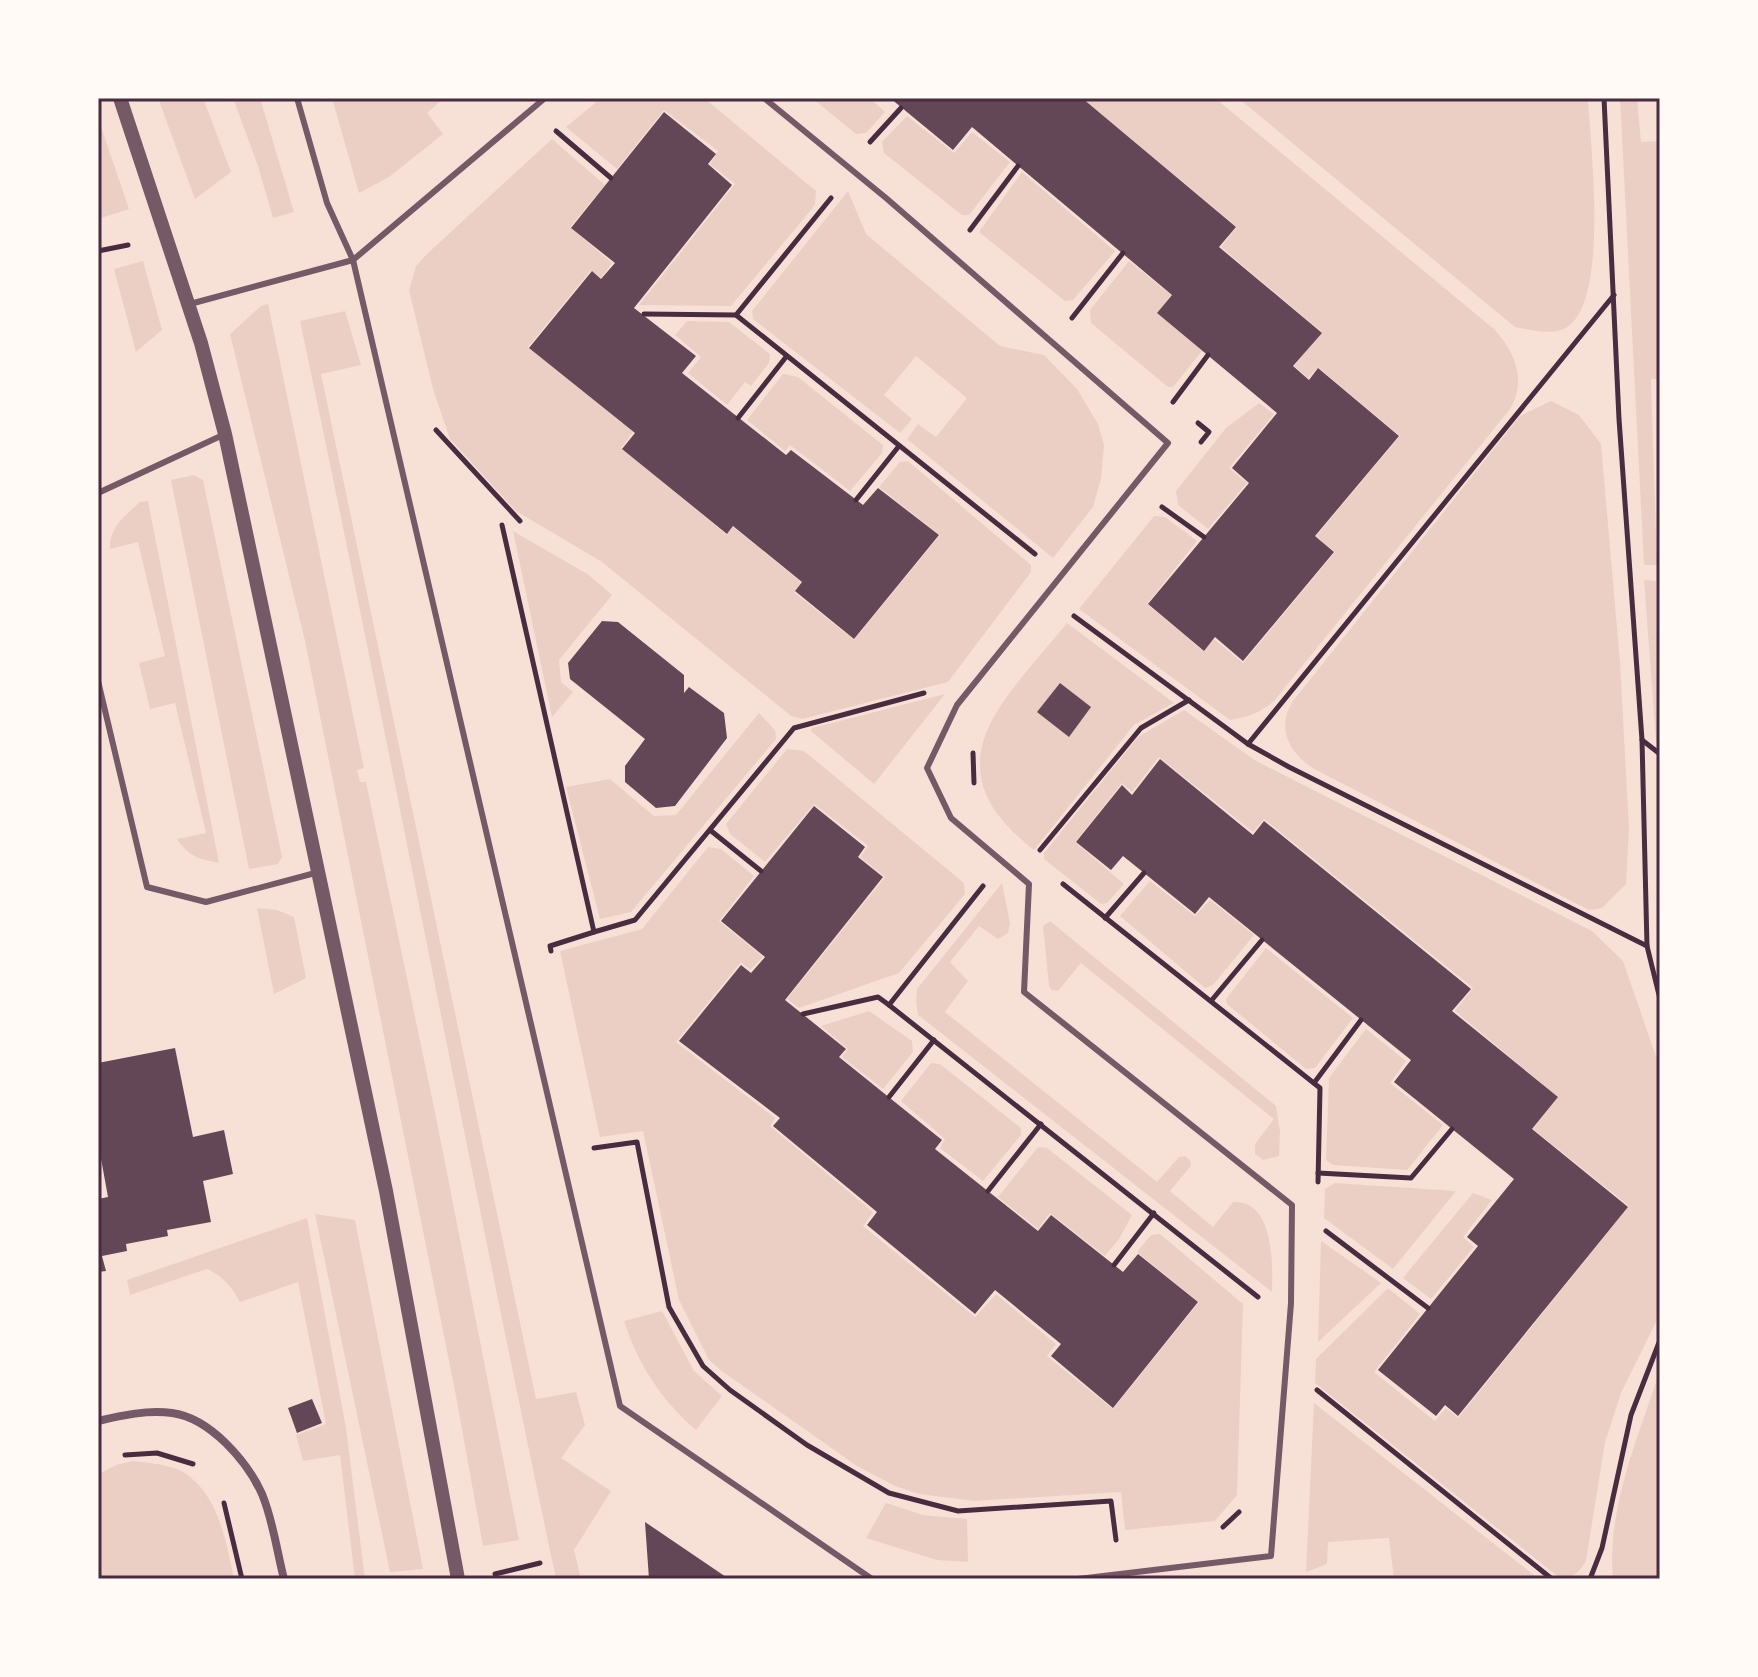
<svg xmlns="http://www.w3.org/2000/svg" width="1758" height="1677" viewBox="0 0 1758 1677" font-family="Barlow,sans-serif">
<style>
.green{fill:#ebcfc5}
.building{fill:#644757}
.lines{fill:none;stroke-linecap:round;stroke-linejoin:round}
.path{stroke:#4a2c40;stroke-width:5}
.service{stroke:#755966;stroke-width:6}
.minor{stroke:#755966;stroke-width:8}
.tertiary{stroke:#755966;stroke-width:14}
.neatline{fill:none;stroke:#4a2c40;stroke-width:3}
</style>
<rect width="100%" height="100%" fill="#f7e1d7"/>
<g class="green">
<path d="M158,98H203L231,172L195,199Z"/>
<path d="M233,98H260L294,212L273,218L258,166Z"/>
<path d="M332,98H444L427,113L443,134L389,177L359,193Z"/>
<path d="M601,98H704L816,191L815,205L731,306L639,305L735,184L710,164L718,151L664,110L617,169L566,127Z"/>
<path d="M812,98H870L885,112L866,133L856,134Z"/>
<path d="M1082,98H1215L1494,329C1515,351 1527,381 1510,409L1274,701C1260,713 1248,717 1230,720L1079,609L1154,516L1165,517L1197,541L1147,604L1203,651L1214,639L1243,663L1335,552L1316,536L1400,436L1318,367L1308,378L1294,366L1322,332L1221,247L1237,227Z"/>
<path d="M1238,98H1588C1590,142 1611,307 1564,329C1549,335 1530,330 1515,327Z"/>
<path d="M1620,98H1637L1641,142L1660,141V379H1651L1657,565H1644Z"/>
<path d="M907,116L954,153L972,132L1010,162L969,215H962L884,153L882,142Z"/>
<path d="M98,118L129,209L98,219Z"/>
<path d="M552,139L605,185L570,227L612,263L601,278L591,270L528,347L633,432L621,448L727,535L733,527L801,582L794,592L854,640L940,535L879,487L900,462L908,461L1031,565V572L948,682L802,719L791,716L602,562L516,511L450,439L433,389L409,290L416,266L428,253Z"/>
<path d="M1022,172L1115,251L1073,300L1065,301L979,232Z"/>
<path d="M848,191L866,234L1000,346L1044,355L1077,389L1098,424L1104,445L1101,479L1093,507L1053,558L907,439L918,424L936,437L967,398L916,356L884,395L912,419L900,433L753,319L752,311Z"/>
<path d="M143,261L162,330L136,352L114,269Z"/>
<path d="M1129,261L1171,295L1157,313L1202,351L1173,387H1168L1091,323L1090,310Z"/>
<path d="M268,304L364,768L357,770L360,782H366L437,1122L519,1540L483,1546L456,1396L305,641L230,334L261,306Z"/>
<path d="M345,311L361,365L321,374L536,1399L576,1392L585,1425L561,1458L611,1491L574,1550L581,1579H556C467,1160 389,740 300,321Z"/>
<path d="M687,321L729,322L770,354L769,363L751,386L745,382L727,405L688,373L701,357L675,335Z"/>
<path d="M783,374L798,377L883,445L882,453L850,491L790,445L785,451L747,420Z"/>
<path d="M1551,401L1579,415L1601,444L1620,662L1629,828L1626,884L1602,908L1589,910L1316,770C1290,755 1275,728 1293,701L1520,416Z"/>
<path d="M1259,403L1274,414L1229,468L1247,483L1208,529L1178,505L1176,491L1226,428Z"/>
<path d="M194,475L203,480L282,857L278,864L249,869L171,480Z"/>
<path d="M148,501L219,863C199,859 189,857 177,839L206,833L175,703L150,709L139,663L165,656L138,542L110,549C109,527 125,516 140,502Z"/>
<path d="M513,531L589,575L612,595L559,660L561,682L573,692L552,717Z"/>
<path d="M1644,580L1656,581L1657,657H1660V744L1656,741Z"/>
<path d="M1067,623L1174,703L1134,725L1034,850C925,765 1004,701 1067,623Z"/>
<path d="M945,694L874,784L811,731L812,728Z"/>
<path d="M1184,710L1256,761L1592,931L1623,961L1660,1068V1314L1621,1393L1605,1442L1586,1561C1579,1572 1575,1577 1561,1579L1315,1383L1316,1359L1388,1288L1420,1314L1374,1372L1435,1421L1446,1408L1458,1418L1629,1206L1533,1129L1558,1097L1455,1011L1473,988L1264,819L1253,832L1159,757L1132,792L1122,783L1075,842L1124,884L1107,903L1101,904L1044,859V853L1138,737Z"/>
<path d="M759,713L775,730L776,739L631,912L600,919L566,787L610,779L654,816L676,815Z"/>
<path d="M787,749L804,751L964,883L965,894L899,973L799,1008L787,999L885,877L860,857L868,846L814,804L765,862L730,834L726,824Z"/>
<path d="M708,847L721,849L754,876L719,921L763,957L750,970L741,962L676,1042L775,1118L770,1126L873,1212L863,1226L975,1317L996,1294L1056,1344L1047,1356L1113,1409L1199,1302L1137,1252L1151,1235L1160,1234L1243,1304L1237,1495L1215,1521L1125,1530L1121,1492L974,1501L919,1494L895,1486L857,1466L723,1372L709,1360L679,1300L643,1131L600,1137L560,951L642,929Z"/>
<path d="M1150,881L1195,916L1210,900L1254,935L1213,985L1205,988L1120,916Z"/>
<path d="M1002,883L1010,923L1008,933L998,939L979,926L950,962L968,981L945,1012L1157,1182L1179,1157L1185,1156L1190,1160L1191,1166L1170,1191L1213,1227L1233,1202C1274,1199 1273,1265 1272,1292L918,1015L916,1002L917,989Z"/>
<path d="M257,908L277,910L294,917L306,978L274,994Z"/>
<path d="M1050,921L1276,1106L1280,1132L1279,1156L1263,1160L1255,1154V1144L1274,1119L1081,963L1058,991L1052,990L1049,986L1043,926Z"/>
<path d="M1266,948L1353,1018L1315,1068L1306,1069L1227,1004L1226,999Z"/>
<path d="M869,1011L912,1041L913,1052L883,1089L842,1057L848,1049L821,1026Z"/>
<path d="M1366,1029L1406,1061L1390,1083L1443,1125L1407,1170L1333,1165L1326,1160L1329,1078Z"/>
<path d="M931,1063L940,1064L1021,1128V1135L983,1181L940,1148L945,1139L901,1101Z"/>
<path d="M1038,1147L1047,1148L1132,1215L1119,1239L1105,1256L1050,1213L1038,1229L998,1197Z"/>
<path d="M1335,1183L1456,1191L1393,1269L1324,1218L1325,1189Z"/>
<path d="M1473,1193L1492,1200L1463,1237L1474,1247L1431,1299L1403,1278Z"/>
<path d="M315,1214L355,1220L423,1569L390,1572Z"/>
<path d="M307,1218L346,1428L365,1579H355L340,1455L303,1461L296,1435L326,1424L298,1282L240,1302C231,1286 224,1277 207,1269L130,1295L127,1280Z"/>
<path d="M1321,1241L1381,1283L1318,1342Z"/>
<path d="M662,1311L694,1371L722,1396L696,1430C661,1400 638,1364 624,1321Z"/>
<path d="M1660,1371V1579H1613C1606,1511 1639,1434 1660,1371Z"/>
<path d="M1314,1403L1539,1579H1394L1389,1538L1328,1542L1327,1564L1306,1572Z"/>
<path d="M133,1461C149,1463 168,1464 183,1472C219,1494 226,1542 234,1579H98V1474L116,1465Z"/>
<path d="M886,1503L923,1515L967,1519L968,1562L937,1560L866,1538Z"/>
</g>
<g class="building">
<path d="M890,98H1082L1236,227L1219,247L1322,333L1293,366L1309,380L1318,368L1399,436L1315,536L1334,552L1243,661L1215,637L1204,651L1148,604L1249,483L1232,468L1277,413L1157,313L1172,295L972,127L953,150Z"/>
<path d="M664,112L716,154L708,164L732,185L634,308L696,356L682,373L786,455L791,450L863,505L878,488L939,535L854,639L795,591L802,582L733,526L727,534L622,449L635,433L529,348L592,271L601,279L615,263L571,228Z"/>
<path d="M602,621L618,622L684,675V693L689,687L724,713L727,738L675,806L656,808L625,782V766L645,739L570,679L568,663Z"/>
<path d="M1060,683L1091,707L1069,737L1037,712Z"/>
<path d="M1160,759L1253,835L1264,821L1471,989L1452,1011L1558,1097L1532,1129L1628,1207L1458,1416L1445,1405L1436,1416L1378,1370L1478,1246L1467,1237L1514,1179L1394,1082L1411,1060L1209,897L1195,914L1123,856L1111,870L1076,842L1122,785L1132,795Z"/>
<path d="M814,806L865,847L858,857L883,877L785,1000L846,1049L839,1057L942,1140L935,1149L1038,1231L1051,1215L1123,1272L1138,1254L1198,1302L1113,1408L1051,1356L1061,1344L995,1290L975,1314L867,1225L877,1212L773,1126L780,1118L679,1041L741,965L751,973L765,957L721,921Z"/>
<path d="M175,1048L193,1137L224,1130L233,1174L203,1181L211,1222L167,1230L168,1236L126,1244L127,1251L102,1256L106,1271L98,1272V1199L108,1197L98,1142V1063Z"/>
<path d="M312,1399L322,1423L297,1433L288,1408Z"/>
<path d="M645,1522L729,1579H649Z"/>
</g>
<g class="lines">
<g class="path">
<path d="M1604,98L1619,419L1642,740L1647,946L1660,999"/>
<path d="M556,131L611,178"/>
<path d="M870,142L901,108"/>
<path d="M970,230L1018,166"/>
<path d="M98,251L128,245"/>
<path d="M644,314L736,315L831,198"/>
<path d="M736,315L1035,554"/>
<path d="M1072,318L1123,253"/>
<path d="M1173,402L1208,355"/>
<path d="M738,418L786,357"/>
<path d="M1198,423L1209,432L1201,442"/>
<path d="M436,430L520,521"/>
<path d="M856,500L899,446"/>
<path d="M1162,507L1204,537"/>
<path d="M502,525L594,932L550,946L551,951"/>
<path d="M1074,616L1248,744L1289,767L1647,946"/>
<path d="M1642,740L1660,754"/>
<path d="M1248,744L1614,295"/>
<path d="M973,753L974,783"/>
<path d="M710,830L761,871"/>
<path d="M1040,850L1141,728L1189,700"/>
<path d="M1063,884L1320,1088L1318,1182"/>
<path d="M983,886L889,1005L1258,1297"/>
<path d="M1105,918L1144,873"/>
<path d="M594,932L635,920L794,728L924,693"/>
<path d="M1211,1001L1262,940"/>
<path d="M803,1014L878,997L889,1005"/>
<path d="M1314,1083L1361,1020"/>
<path d="M889,1097L934,1040"/>
<path d="M594,1148L637,1142L669,1307L703,1366L730,1390L807,1445L889,1493L958,1511L1111,1501L1116,1540"/>
<path d="M1318,1173L1411,1178L1452,1129"/>
<path d="M988,1191L1041,1124"/>
<path d="M1326,1231L1428,1308"/>
<path d="M1114,1265L1154,1213"/>
<path d="M1317,1390L1552,1579"/>
<path d="M125,1455L157,1453L193,1464"/>
<path d="M224,1503L242,1579"/>
<path d="M1223,1527L1239,1512"/>
<path d="M495,1574L540,1563"/>
<path d="M1590,1579L1602,1548L1631,1415L1660,1340"/>
</g>
<g class="service">
<path d="M297,98L327,203L353,260L620,1406L872,1579"/>
<path d="M764,98L886,198L1168,443L957,705L927,768L951,818L1029,884L1024,992L1292,1205L1291,1303L1271,1556L1078,1579"/>
<path d="M190,304L353,260L545,98"/>
<path d="M98,493L225,434"/>
<path d="M98,681L147,887L206,902L319,872"/>
</g>
<path class="minor" d="M98,1421C123,1415 147,1410 172,1413C210,1418 247,1461 262,1494C273,1520 277,1552 284,1579"/>
<path class="tertiary" d="M120,98L201,343L225,434L386,1191L458,1579"/>
</g>
<rect width="1758" height="1677" fill="none" stroke="#fffaf5" stroke-width="200"/>
<rect x="100" y="100" width="1558" height="1477" class="neatline"/>
</svg>
